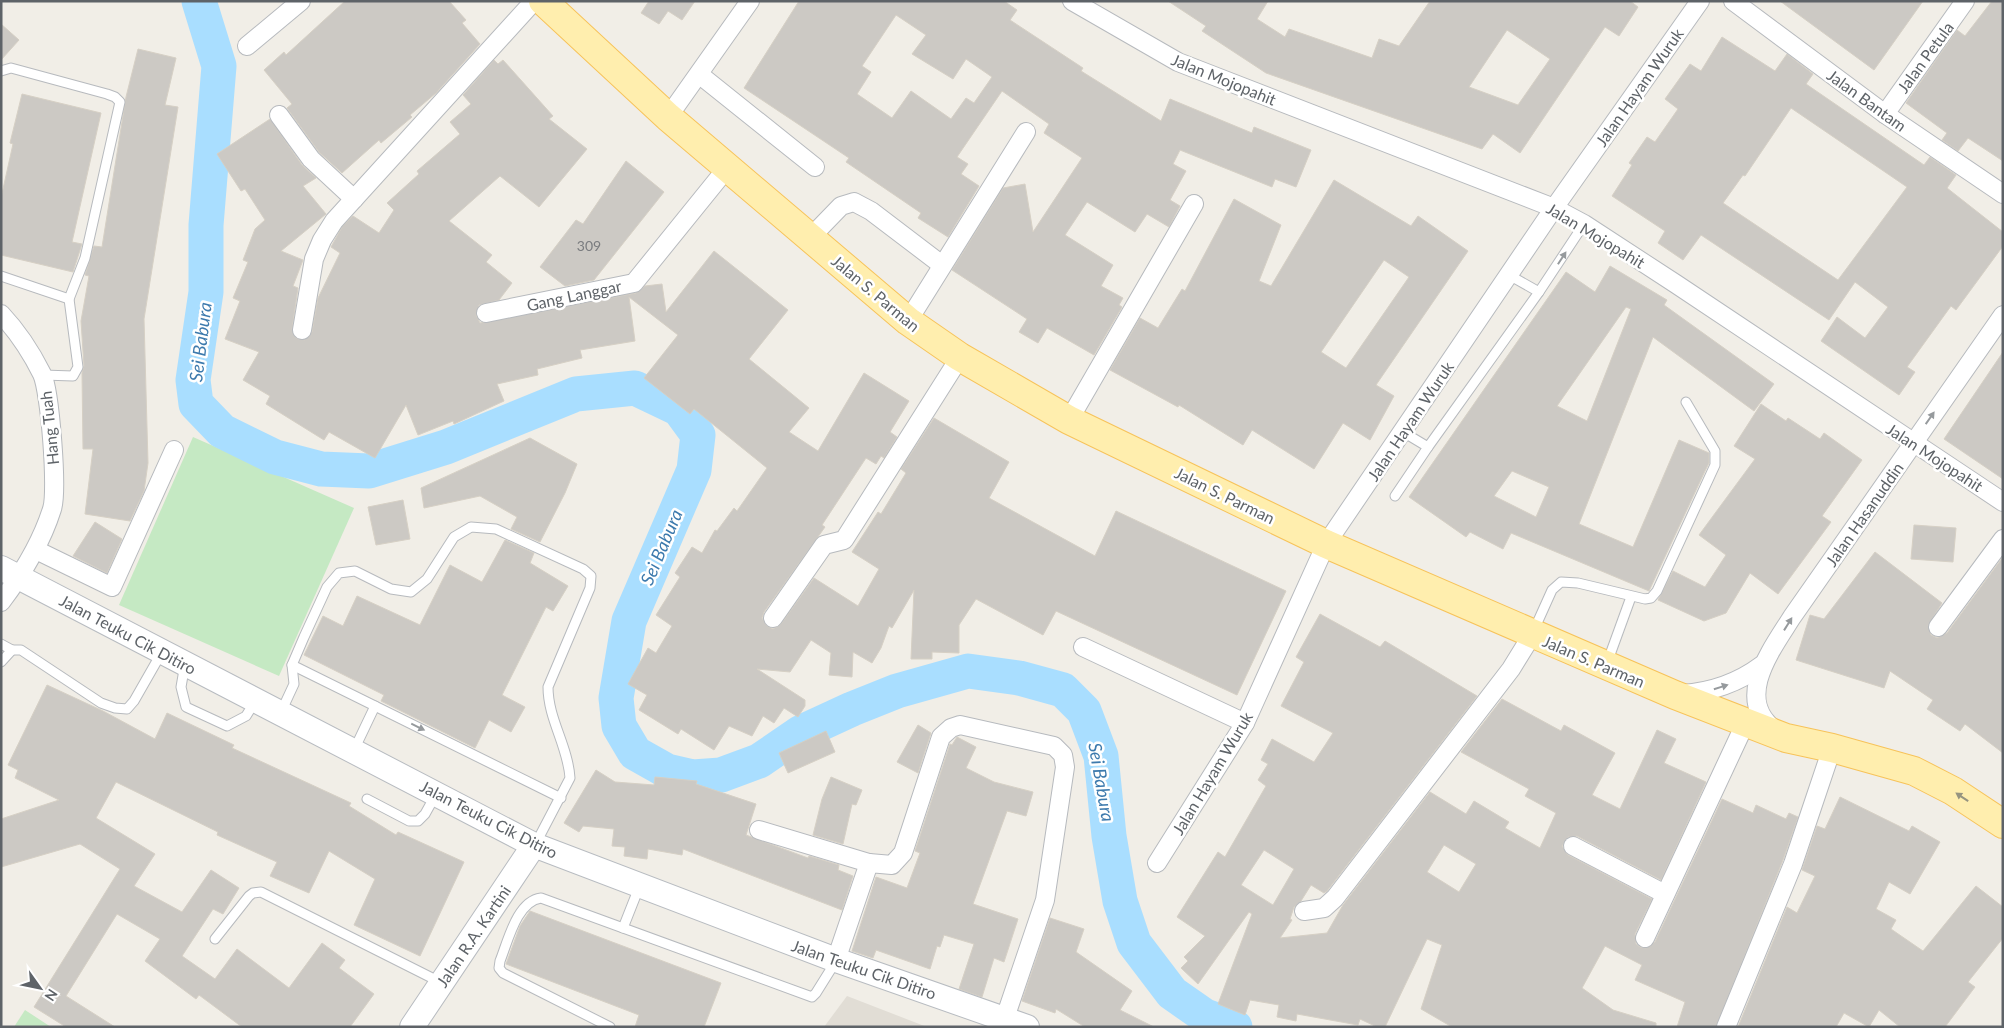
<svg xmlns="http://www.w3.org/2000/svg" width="2004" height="1028" viewBox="0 0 2004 1028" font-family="Lato,sans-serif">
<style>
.education{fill:#e1ddd5}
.green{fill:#c5e9c3}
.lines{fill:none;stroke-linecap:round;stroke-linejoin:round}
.river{stroke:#a9deff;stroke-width:35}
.building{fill:#ccc9c4;stroke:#d6d0c5;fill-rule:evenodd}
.lane-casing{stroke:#b7babe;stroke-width:11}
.street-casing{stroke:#b7babe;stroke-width:20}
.secondary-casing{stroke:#b8bcc1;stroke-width:26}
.primary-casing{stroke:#f7c35a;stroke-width:30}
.lane{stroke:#fff;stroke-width:9}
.street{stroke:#fff;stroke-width:18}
.secondary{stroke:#fff;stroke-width:24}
.primary{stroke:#ffeeae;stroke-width:28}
.oneway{fill:#969a9d}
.oneway2{fill:#969480}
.labels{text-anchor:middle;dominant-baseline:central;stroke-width:5;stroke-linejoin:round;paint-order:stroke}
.number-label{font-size:14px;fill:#7a7c7f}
.street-label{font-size:16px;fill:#5e6368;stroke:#fff}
.water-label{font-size:18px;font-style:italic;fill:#3d7aad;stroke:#fff}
</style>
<rect width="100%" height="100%" fill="#f1eee7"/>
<path class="education" d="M847,996L927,1027H824Z"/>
<g class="green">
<path d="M193,437L354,508L279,676L119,605Z"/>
<path d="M25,1010L51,1027H14Z"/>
</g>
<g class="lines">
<path class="river" d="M199,1L219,66L206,225V292L193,380L196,404L222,431L275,457L321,469L369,471L446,447L576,394L635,388L679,409L698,435L694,470L629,621L616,698L619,726L635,753L667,771L693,777L721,775L759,761L800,733L852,709L897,691L968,671L1019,678L1063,690L1084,711L1101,756L1109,836L1120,901L1134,943L1172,993L1205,1016L1235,1027"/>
</g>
<g class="building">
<path d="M345,1H449L466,20L462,23L480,44L436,93L410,115L412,117L381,143L379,140L342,173L319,152L287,108L292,104L264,70L284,52L286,55Z"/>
<path d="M649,1H695L682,20L668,11L659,24L641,13Z"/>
<path d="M799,1H1004L1017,10L1010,20L1083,68L1081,71L1161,121L1170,99L1252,133L1254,127L1311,150L1296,187L1275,179L1272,187L1180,150L1173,164L1186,171L1170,200L1180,206L1169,227L1147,214L1135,232L1087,202L1065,235L1113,265L1101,286L1123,298L1119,305L1122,307L1094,355L1047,328L1038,343L1019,332L1027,319L952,270L1003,188L1025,184L1033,232L1082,158L1044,133L1049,124L1002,91L957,157L968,164L961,174L979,186L948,237L918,218L921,213L846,162L849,158L744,88ZM896,15L926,35L912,54L953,79L966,59L992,77L974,103L966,98L951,119L911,91L892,118L857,94L871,72L862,66Z"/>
<path d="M1168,1H1268L1257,19L1285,37L1289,29L1372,58L1379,39L1399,46L1430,1H1630L1638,7L1619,36L1605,27L1520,153L1493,134L1482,149L1266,73L1202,31L1206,26ZM1507,30L1550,59L1518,105L1469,87Z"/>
<path d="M1780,1H1923L1874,70Z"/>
<path d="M1992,1H2003V161L1968,138L1958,151L1942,140L1947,133L1906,103L1957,30L1965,36Z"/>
<path d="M1,24L19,40L1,60Z"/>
<path d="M1722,37L1775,71L1787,54L1813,74L1806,84L1924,165L1930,157L1956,175L1947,188L2003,232V246L1956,310L1951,306L1907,367L1915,372L1899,395L1821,341L1837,317L1865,338L1888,307L1855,282L1829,320L1701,235L1683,260L1658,243L1665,231L1612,196L1632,165L1629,163L1647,137L1655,142L1678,109L1665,99L1690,64L1701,71ZM1791,108L1907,187L1838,280L1723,203L1743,175L1745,176Z"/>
<path d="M138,49L176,58L165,105L178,107L144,319L148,463L144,491L130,521L85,514L93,449H83L82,373L84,366L81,321L89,276L85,275L94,246L102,247L126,97Z"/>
<path d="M494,60L498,64L503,60L553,116L549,119L587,149L539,207L500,176L449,221L492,255L486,262L512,283L499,300L479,305L476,315L480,323L636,293L645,286L662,284L666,312L714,251L788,310L749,359L809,408L789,432L818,451L864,373L909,401L890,432L897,437L884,458L881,456L876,464L866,458L822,525L825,527L764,612L762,618L767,626L773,629L781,624L814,578L858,606L879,569L852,552L878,512L881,514L906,473L901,469L934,418L1009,462L989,498L1095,556L1116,511L1286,591L1237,695L1056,611L1043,635L976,599L959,625V653L932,652V659H911L914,590L892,628L889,626L881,648L872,663L853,652L852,677L829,675L831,653L811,640L790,672L757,669L805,700V706L798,717L784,708L774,723L763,716L752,736L729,726L714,750L681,729L678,734L639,710L647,695L628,684L648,648L656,653L672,626L656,615L680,577L675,573L692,547L702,553L715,530L717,531L734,508L737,511L767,468L694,409L690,414L644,378L678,335L629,297L635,341L580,350L582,358L537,369L538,375L497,384L504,401L454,424L453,421L418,435L406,405L375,458L329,432L324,440L266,404L270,396L243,380L259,352L225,339L240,301L233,298L248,262L243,260L255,229L265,220L245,189L241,191L217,154L270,119L302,165L316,178L303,186L326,214L281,251L303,260L293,286L298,288L292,329L296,338L305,340L312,332L318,298L340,253L331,247L342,227L353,216L379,233L394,210L387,203L419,174L417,171L460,134L450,122L471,104L463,95Z"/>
<path d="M22,94L101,113L72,242L82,244L73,272L1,255V198L13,144L10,143Z"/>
<path d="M626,161L664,192L594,280L565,286L540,267L576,220L583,224Z"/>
<path d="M1334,180L1411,226L1418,216L1468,251L1376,385L1394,396L1370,440L1343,423L1314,469L1252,430L1243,445L1179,405L1178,407L1110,370L1140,318L1158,328L1182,289L1185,291L1234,199L1281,225L1259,281L1271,286ZM1384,260L1409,277L1346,368L1321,352Z"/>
<path d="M1610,266L1667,300L1664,305L1774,384L1754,411L1653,337L1579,524L1633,547L1679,440L1709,453V463L1705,471L1649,591L1511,533L1503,549L1470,532L1466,537L1409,497L1566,272L1595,292ZM1626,307L1631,309L1587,421L1557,406ZM1512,471L1549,487L1536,517L1494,496Z"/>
<path d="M2003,352V479L1944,439Z"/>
<path d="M1761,404L1786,421L1788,418L1820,439L1824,433L1862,460L1822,516L1831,522L1778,594L1750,573L1726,613L1704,621L1658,600L1673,571L1705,587L1726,555L1699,535L1755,459L1734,446Z"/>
<path d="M530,438L577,464L565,493L540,542L511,529L517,517L480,496L424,508L421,488Z"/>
<path d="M403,500L410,539L376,545L368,507Z"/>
<path d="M95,522L122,539L107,573L73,556Z"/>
<path d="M1914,525L1956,528L1953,562L1911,559Z"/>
<path d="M505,540L534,553L530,563L568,586L553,611L546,607L502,695L525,707L511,732L489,720L475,748L381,701L384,695L304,655L323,616L343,626L357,596L420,625L450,565L482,582Z"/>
<path d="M1875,552L1942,603L1928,625L1931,635L1937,638L1947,633L2003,557V753L1965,724L1960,731L1927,709L1933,700L1890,671L1884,688L1796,660L1810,615L1824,619Z"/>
<path d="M1320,614L1380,647L1385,641L1477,696L1327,891L1324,893L1311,885L1301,901L1294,907L1290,919L1292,920L1280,938L1327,933L1343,905L1430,792L1466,814L1474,801L1509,822L1505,828L1540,848L1556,813L1525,796L1529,789L1461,752L1502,699L1561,731L1564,725L1615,753L1592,795L1620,809L1657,730L1676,739L1664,763L1706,782L1661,880L1577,836L1568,837L1562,846L1568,855L1652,899L1635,934L1636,944L1640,947L1646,948L1655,942L1722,799L1753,813L1756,805L1786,819L1789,813L1798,817L1783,860L1716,1027H1677L1685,1002L1635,980L1642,965L1605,946L1582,988L1613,1010L1656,1023V1027H1452L1421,1009L1442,945L1427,939L1385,1027H1377L1360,1019L1358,1025L1297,1014L1296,1021L1277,1017L1279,1005L1250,1000L1245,1015L1218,1004L1252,914L1249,912L1198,984L1181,968L1188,961L1184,957L1205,936L1177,917L1218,852L1225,857L1266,786L1258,780L1268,764L1261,760L1272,739L1314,762L1333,733L1281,706L1304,662L1296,657ZM1444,845L1476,864L1459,892L1427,872ZM1264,850L1294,869L1273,905L1241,885Z"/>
<path d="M47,685L103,711L155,739L167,713L234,745L232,748L351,803L349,806L396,835L398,832L464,862L420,956L354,925L375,879L329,851L309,893L270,876L277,862L217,835L218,832L116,782L96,818L155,854L134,886L182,912L211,870L239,888L223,914L213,909L182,956L215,979L237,949L289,988L322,943L345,960L339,968L374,994L350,1027H242L199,995L196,999L145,961L160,939L117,914L66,996L115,1027H66L34,1007L120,869L80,844L1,867V819L59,800L15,778L18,770L8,765Z"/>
<path d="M918,725L931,733L918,773L897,762Z"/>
<path d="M826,731L835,752L788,773L779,753Z"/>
<path d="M957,737L976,747L966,768L994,782L1033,792L1026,816L1007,811L973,904L1018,919L1004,962L994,958L982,997L959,989L974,944L944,935L940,947L937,946L930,969L876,950L873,958L852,951L876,877L907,888L920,853L915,851L950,744L952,745Z"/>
<path d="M596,770L615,782L654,785L655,777L697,781L696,784L756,804L746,835L808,858L809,856L839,865L838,870L853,876L842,910L683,849L682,855L648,849L647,859L624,856L625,847L612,846L614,829L583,826L579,832L564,823Z"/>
<path d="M831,777L862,790L856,805L852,804L843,844L813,835L822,799Z"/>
<path d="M1840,797L1909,831L1912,826L1940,842L1910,894L1889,882L1876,909L1896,920L1891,929L1923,951L1976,886L2003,907V938L1968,982L1975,987L1945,1027H1900L1879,1010L1869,1027L1844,1013L1836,1027H1738L1787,907L1797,913L1815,876L1802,870L1817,826L1825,829Z"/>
<path d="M530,911L721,983L704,1027H635L639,1015L506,964L520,926Z"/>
<path d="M1050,918L1084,929L1076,952L1132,991L1120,1010L1154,1027H1085L1056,1009L1055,1013L1022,1001Z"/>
</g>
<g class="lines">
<defs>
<g id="lane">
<path d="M1,71L11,68L107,94L115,97L120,102L85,258L69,299L78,367L73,376L43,375"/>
<path d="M1509,275L1539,292"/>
<path d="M1,276L69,299"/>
<path d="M1403,432L1428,447L1539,292L1584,224"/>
<path d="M1395,496L1428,447"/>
<path d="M1534,630L1552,590L1561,582L1578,583L1645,599L1651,598L1657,591L1715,465V451L1686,402"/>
<path d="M1,644L12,650L1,662"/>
<path d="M12,650H21L101,703L115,708L127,709L134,701L162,652"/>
<path d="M1607,663L1631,597"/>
<path d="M185,664L181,687L186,707L227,726L246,716L256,700"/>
<path d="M292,665L561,798"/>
<path d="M281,712L294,684L292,665L304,637L327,587L339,573L355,571L391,589L411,592L427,579L454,537L471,527L496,529L583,569L591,576L590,588L548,687C548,719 568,746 570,778L535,845"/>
<path d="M354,750L375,706"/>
<path d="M367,799L409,821H418L425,814L435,796"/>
<path d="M623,928L640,885"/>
<path d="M215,939L249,896L253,893L261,892L442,983"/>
<path d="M610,1027L503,973L499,968L500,961C508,941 517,901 541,898L812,997L816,993L836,961"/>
</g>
<g id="street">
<path d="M1072,1L1178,62L1554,208L1584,224L1676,284L2003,502"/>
<path d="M1733,1L1885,114L2003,194"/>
<path d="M247,46L301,1"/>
<path d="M700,75L815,167"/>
<path d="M1885,114L1965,1"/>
<path d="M279,115L311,159L354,199"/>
<path d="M668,117L750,1"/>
<path d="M810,238L841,206L854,202L871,211L942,265"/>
<path d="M486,313L634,283L727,168"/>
<path d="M1,314C17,331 31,352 42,374C50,391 58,491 52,509C41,544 23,573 1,602"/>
<path d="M908,321L1026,132"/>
<path d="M302,330L314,259L322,240L334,221L534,1"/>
<path d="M1069,420L1194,204"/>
<path d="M36,550L112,587L174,450"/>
<path d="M773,618L824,545L844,540L960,357"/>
<path d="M1938,627L2003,539"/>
<path d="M1083,647L1245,723"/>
<path d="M1682,694C1712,692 1738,683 1762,665"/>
<path d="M1775,730C1733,699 1772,649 1792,617L2003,315"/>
<path d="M759,830L869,863"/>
<path d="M1573,846L1665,894"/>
<path d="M1157,863L1245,723L1326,544L1554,208L1700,1"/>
<path d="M1304,911L1324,908L1335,898L1511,669L1532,635"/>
<path d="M1645,938L1745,724"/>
<path d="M836,960L869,863L892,865L903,853L941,737L951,728L960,725L1054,746L1063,755L1065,767L1045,900L1005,1018"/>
<path d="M1726,1027L1793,864L1832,748"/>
</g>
<g id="secondary">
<path d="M1,568L534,845L836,960L1027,1027"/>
<path d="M412,1027L534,845"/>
</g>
<path id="primary" d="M543,1L668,117L908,321L960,357L1069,420L1326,544L1675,695L1786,738L1832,748L1914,771L1953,791L2003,824"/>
</defs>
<use href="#lane" class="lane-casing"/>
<use href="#street" class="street-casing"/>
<use href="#secondary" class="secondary-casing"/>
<use href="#primary" class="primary-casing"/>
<use href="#lane" class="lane"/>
<use href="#street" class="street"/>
<use href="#secondary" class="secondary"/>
<use href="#primary" class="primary"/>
</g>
<defs><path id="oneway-solid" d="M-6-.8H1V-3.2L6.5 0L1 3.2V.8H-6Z" transform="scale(1.25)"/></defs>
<g class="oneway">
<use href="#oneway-solid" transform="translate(1562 258) rotate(-57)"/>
<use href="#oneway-solid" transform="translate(1930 418) rotate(-55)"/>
<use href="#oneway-solid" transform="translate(1788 624) rotate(-58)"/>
<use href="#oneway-solid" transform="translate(1721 687) rotate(-18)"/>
<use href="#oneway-solid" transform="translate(418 727) rotate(26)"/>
</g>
<use class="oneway2" href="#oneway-solid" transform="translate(1962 797) rotate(-146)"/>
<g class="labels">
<g class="number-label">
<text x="589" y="245">309</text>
</g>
<g class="street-label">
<text transform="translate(1925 57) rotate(-54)">Jalan Petula</text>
<text transform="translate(1224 79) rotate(22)">Jalan Mojopahit</text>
<text transform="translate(1639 87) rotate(-55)">Jalan Hayam Wuruk</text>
<text transform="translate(1867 100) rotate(36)">Jalan Bantam</text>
<text transform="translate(1596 235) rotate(31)">Jalan Mojopahit</text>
<text transform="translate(876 293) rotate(40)">Jalan S. Parman</text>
<text transform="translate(574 295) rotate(-12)">Gang Langgar</text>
<text transform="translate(1410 421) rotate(-56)">Jalan Hayam Wuruk</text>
<text transform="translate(49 428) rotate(-96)">Hang Tuah</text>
<text transform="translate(1935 457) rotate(33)">Jalan Mojopahit</text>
<text transform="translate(1225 495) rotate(26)">Jalan S. Parman</text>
<text transform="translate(1864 514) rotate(-55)">Jalan Hasanuddin</text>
<text transform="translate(128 634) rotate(28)">Jalan Teuku Cik Ditiro</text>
<text transform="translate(1594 661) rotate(23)">Jalan S. Parman</text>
<text transform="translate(1212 773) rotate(-59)">Jalan Hayam Wuruk</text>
<text transform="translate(489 819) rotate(27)">Jalan Teuku Cik Ditiro</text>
<text transform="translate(473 936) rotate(-56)">Jalan R.A. Kartini</text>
<text transform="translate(864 969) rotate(19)">Jalan Teuku Cik Ditiro</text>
</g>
<g class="water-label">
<text transform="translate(200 342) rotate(-83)">Sei Babura</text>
<text transform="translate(661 547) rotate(-67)">Sei Babura</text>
<text transform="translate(1102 782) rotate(80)">Sei Babura</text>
</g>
</g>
<rect width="2004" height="1028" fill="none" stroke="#5e6368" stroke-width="5"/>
<g transform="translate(40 988) rotate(123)" stroke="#ffffff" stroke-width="4" paint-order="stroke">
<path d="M0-4L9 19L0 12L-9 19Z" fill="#5e6368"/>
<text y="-8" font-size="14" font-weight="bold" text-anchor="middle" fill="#5e6368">N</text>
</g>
</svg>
